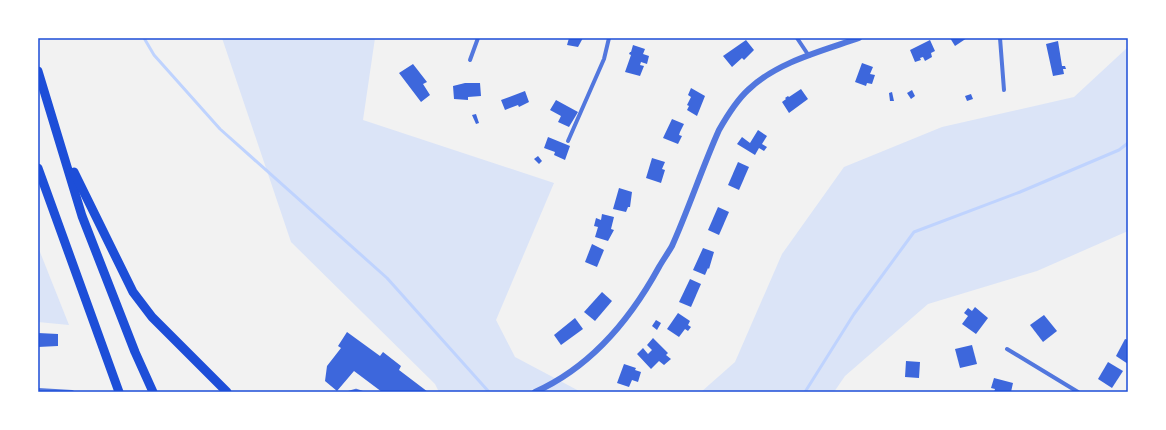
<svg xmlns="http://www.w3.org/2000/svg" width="1166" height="430" viewBox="0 0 1166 430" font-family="Rubik,sans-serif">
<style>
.green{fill:#dbe4f7}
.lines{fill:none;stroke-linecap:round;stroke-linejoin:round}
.stream{stroke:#bfd3fe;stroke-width:3}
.building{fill:#3d67dc}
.service{stroke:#5277de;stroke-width:2.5}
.minor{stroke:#5277de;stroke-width:4}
.tertiary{stroke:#5277de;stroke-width:6}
.motorway{stroke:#1d4ed8;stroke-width:9}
.neatline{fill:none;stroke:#1d4ed8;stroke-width:1.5}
</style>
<rect width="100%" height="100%" fill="#f2f2f2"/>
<g class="green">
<path d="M222,38H375L363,120L554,183L496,320L515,357L581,392H439L435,384L291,242Z"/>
<path d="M1128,47V231L1037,271L928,304L845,376L834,392H701L735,362L782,254L844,167L942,127L1074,97Z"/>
<path d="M38,247L69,325L38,322Z"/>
</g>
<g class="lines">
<g class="stream">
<path d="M144,38L154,55L220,129L387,278L489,392"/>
<path d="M805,392L854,314L914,232L1020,192L1119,150L1128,143"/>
</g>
</g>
<g class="building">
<path d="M569,38H583L578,47L567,45Z"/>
<path d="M950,38H967L955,46Z"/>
<path d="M746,40L754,50L744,60L742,58L732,67L723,56Z"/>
<path d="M930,40L935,51L931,53L932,57L925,61L923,57L920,58L921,60L915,62L910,50Z"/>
<path d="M1058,41L1062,66H1065L1066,69H1063L1064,74L1053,76L1046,44Z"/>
<path d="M633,45L645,49L643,54L649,56L647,64L641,62L640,65L644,66L640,76L625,72L631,55L629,54L630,52H631Z"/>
<path d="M862,63L873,67L870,74L875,75L872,84L867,83L866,86L855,82Z"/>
<path d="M413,64L427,82L423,84L430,95L421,102L399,73Z"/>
<path d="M465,83H480L481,96L468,97V100L454,99L453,86Z"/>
<path d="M691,88L705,96L697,116L687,110L689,106L687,105L691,97L688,95Z"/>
<path d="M801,89L808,99L789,113L782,102L786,99L785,98L788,96L789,97Z"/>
<path d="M912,90L915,96L911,99L907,93Z"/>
<path d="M525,91L529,102L519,107L518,105L505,110L501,100Z"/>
<path d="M892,92L894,101H890L889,93Z"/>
<path d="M971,94L973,99L967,101L965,96Z"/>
<path d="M556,100L578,112L569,127L558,122L561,116L550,110Z"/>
<path d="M476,114L479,123L476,124L472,115Z"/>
<path d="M672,119L684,124L680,132L679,135L682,136L678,144L663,138Z"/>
<path d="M758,130L767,136L762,144L767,147L764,151L759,148L755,155L737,144L742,137L750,143Z"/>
<path d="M548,137L570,146L565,160L554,155L555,152L544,148Z"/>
<path d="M538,156L542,161L539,164L534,159Z"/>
<path d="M652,158L665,162L662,169L665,170L661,183L646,178Z"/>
<path d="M738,162L749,167L739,190L728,185Z"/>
<path d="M619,188L632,192L630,207H628L626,212L613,209Z"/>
<path d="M718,207L729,212L719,235L708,230Z"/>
<path d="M602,214L614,217L611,229L614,230L608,241L595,237L598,227L594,226L596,218L601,220Z"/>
<path d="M592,244L604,250L597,267L585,262Z"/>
<path d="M703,248L714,252L709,269L708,268L705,275L693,270Z"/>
<path d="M690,279L701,284L691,307L679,302Z"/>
<path d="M602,292L612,301L595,321L584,312Z"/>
<path d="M975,307L988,318L976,334L962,324L968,316L964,313L968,308L972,311Z"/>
<path d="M678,313L690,321L688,325L691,327L688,331L685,329L679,337L667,329Z"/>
<path d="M1044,315L1057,331L1043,342L1030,325Z"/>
<path d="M575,318L583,329L561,345L554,335Z"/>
<path d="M656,320L661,323L657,330L652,326Z"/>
<path d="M347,332L380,356L383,352L401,366L399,370L428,392H382L354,371L337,391L325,381L327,366L341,348L338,346Z"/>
<path d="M38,333L58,334V346L38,347Z"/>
<path d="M653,338L668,353L666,355L671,359L664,365L659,361L651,369L637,354L643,348L648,354L652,350L647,345Z"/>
<path d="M1125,339L1128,340V364L1116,356Z"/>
<path d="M972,345L977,364L960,368L955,349Z"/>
<path d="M906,361L920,362L919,378L905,377Z"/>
<path d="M1108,362L1123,371L1112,388L1098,379Z"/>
<path d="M624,364L636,368L635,370L641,372L638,382L632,380L629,387L617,383Z"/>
<path d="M994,378L1013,383L1011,392H994L995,389L991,388Z"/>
</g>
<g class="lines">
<path class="service" d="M349,392L356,390L362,392"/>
<g class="minor">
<path d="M797,38L809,56"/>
<path d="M1000,38L1004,90"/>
<path d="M470,60L478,38"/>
<path d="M568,141L604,59L609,38"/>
<path d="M1007,349L1078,392"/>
<path d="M38,390L72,392"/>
</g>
<path class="tertiary" d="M535,392C591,367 630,320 659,267C663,260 668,253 672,246C689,208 702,168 719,130C727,116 736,101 748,90C777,62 822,51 859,38"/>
<g class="motorway">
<path d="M38,71L82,216L135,352L153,392"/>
<path d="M38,168L119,392"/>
<path d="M74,172L133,292L152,317L227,392"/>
</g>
</g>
<rect width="1166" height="430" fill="none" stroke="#ffffff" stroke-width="78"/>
<rect x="39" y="39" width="1088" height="352" class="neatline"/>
</svg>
